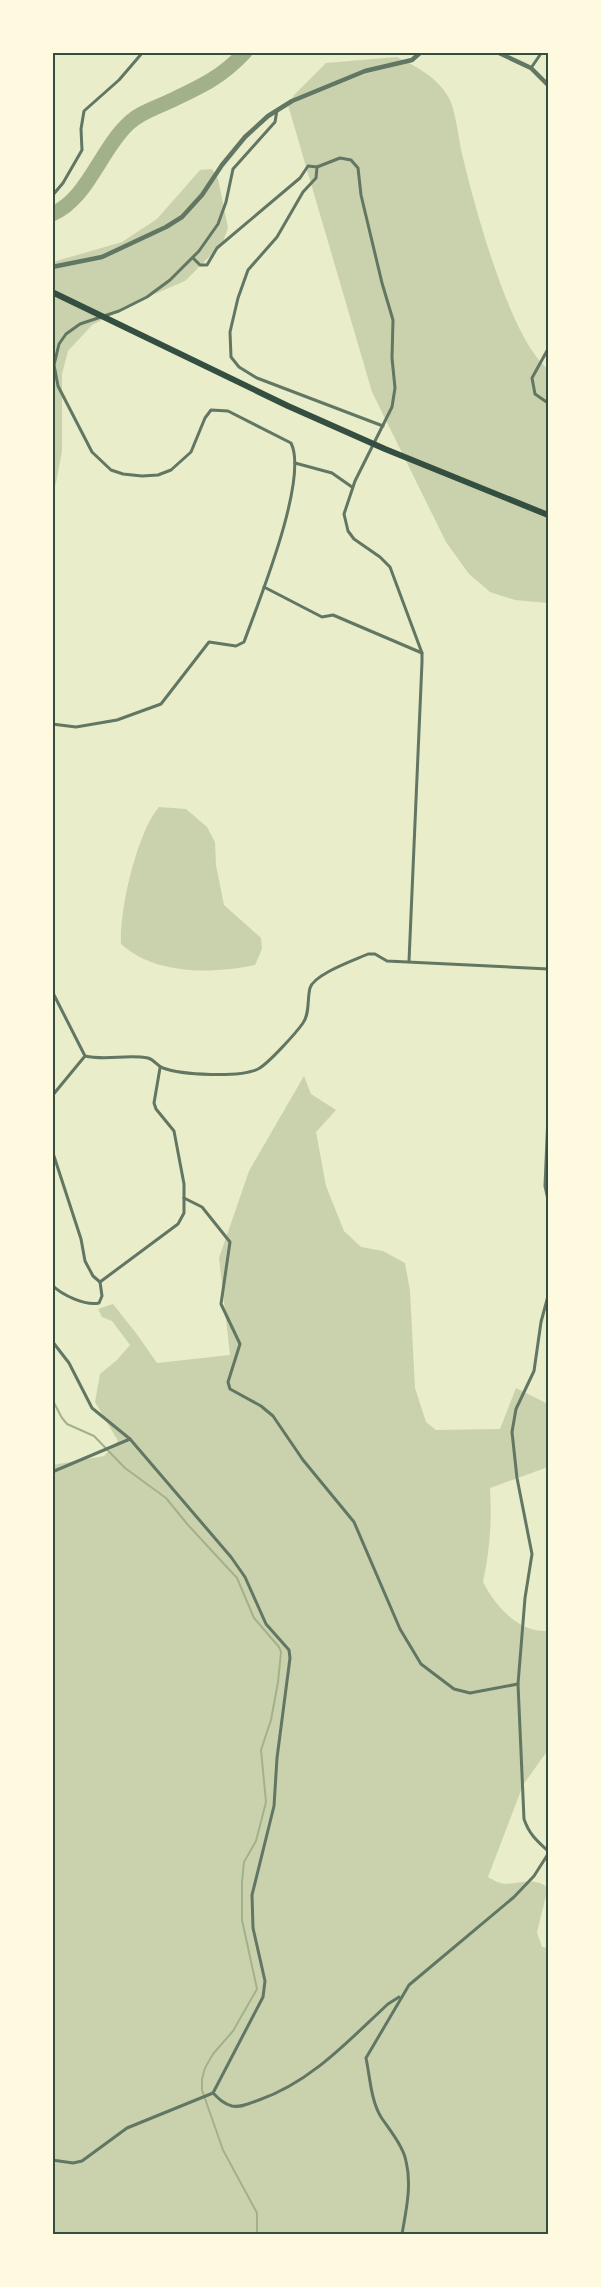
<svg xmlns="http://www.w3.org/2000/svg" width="601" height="2287" viewBox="0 0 601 2287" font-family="Barlow,sans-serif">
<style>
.green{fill:#cad2ad}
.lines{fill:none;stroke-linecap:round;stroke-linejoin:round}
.stream{stroke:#a3b18a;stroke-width:2}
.river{stroke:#a3b18a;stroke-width:15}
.minor{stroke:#617663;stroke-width:3}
.tertiary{stroke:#617663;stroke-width:4.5}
.motorway{stroke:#344e41;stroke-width:6}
.neatline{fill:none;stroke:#344e41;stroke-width:2}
</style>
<rect width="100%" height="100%" fill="#e9edc9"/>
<g class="green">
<path d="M397,57C417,67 439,78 450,100C456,113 459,142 463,158C475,207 510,339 548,369V603L515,600L490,592L469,574L446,542L372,392L288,105L294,95L326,63Z"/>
<path d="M212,169L218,179L228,228L222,244L185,281L138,301L92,325L68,351L62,374V451L56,483L53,490V262L122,242L157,219L200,170Z"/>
<path d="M159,807L186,809L207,827L215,842L216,865L224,905L261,938L262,949L255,965C212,974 155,975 121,944C119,911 137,832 159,807Z"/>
<path d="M304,1076L311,1094L336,1110L316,1132L326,1186L344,1231L361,1247L383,1251L405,1263L410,1291L415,1388L426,1422L436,1430L500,1429L516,1388L548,1404V1467L490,1488C492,1520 490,1550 483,1582C496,1607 519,1633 548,1631V1750L523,1785L488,1877C493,1880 500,1884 506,1884C520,1883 536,1877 548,1888L537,1932L542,1947L548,1948V2234H53V1465L104,1456L118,1441L95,1402L100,1374L117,1360L130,1345L112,1321L102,1317L98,1309L113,1304L136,1333L157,1363L230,1355L219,1258L249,1171Z"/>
</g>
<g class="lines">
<path class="stream" d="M52,1399L62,1418L67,1424L94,1436L125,1468L166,1498L188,1525L237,1578L254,1618L279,1647L281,1652L278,1682L271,1720L261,1750L266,1802L256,1841L244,1862L242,1882V1920L257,1989L233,2031L213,2054L205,2068L202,2079V2090L223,2150L257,2213V2234"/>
<path class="river" d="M52,214C87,200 101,149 128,124C139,113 155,108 168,102C200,87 221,78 245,52"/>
<g class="minor">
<path d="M77,52H83"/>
<path d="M531,68L542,52"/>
<path d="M317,167L340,158L351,160L358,168L361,195L382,283L393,320L392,358L395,388L392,407L355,481L344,514L348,531L354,539L380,557L390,567L422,653V662L409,961"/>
<path d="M52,196L63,183L82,150L81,129L84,111L119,80L143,52"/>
<path d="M193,258L200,265H207L217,248L300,178L308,166L317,167L316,178L303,192L277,237L248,270L238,298L230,332L231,357L239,367L257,378L383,426"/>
<path d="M548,349L532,378L535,394L548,403"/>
<path d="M295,463L332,473L352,487"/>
<path d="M264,587L322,617L333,615L422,653"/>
<path d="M52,724L76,727L117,720L161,704L209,642L236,646L244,642C258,603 309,479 291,443L228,411L211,410L205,418L191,452L171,470L158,475L142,476L123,474L111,470L92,452L58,386L54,365L59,344L66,334L80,324L119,311L147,297L170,280L199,251L218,224L226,202L233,169L275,122L277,110"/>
<path d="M52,991L85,1056C106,1061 127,1054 148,1058C155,1060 157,1066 163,1068C181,1075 240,1078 258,1069C268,1064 296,1033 303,1023C310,1013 307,999 310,988C314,974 355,960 368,954H375L387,961L548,969"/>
<path d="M52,1096L85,1056"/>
<path d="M548,1115L545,1186L548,1200"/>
<path d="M52,1150L81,1239L85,1261L93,1276L100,1282L102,1296L99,1303C85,1306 62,1295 52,1285"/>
<path d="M184,1198L202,1207L230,1242L221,1304L240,1344L228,1382L230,1389L261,1406L273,1416L303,1460L354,1522L400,1629L421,1664L454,1689L470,1693L518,1684"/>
<path d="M100,1282L178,1224L184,1213V1184L174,1131L156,1109L154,1103L160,1068"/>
<path d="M548,1296L541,1322L534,1371L516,1409L512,1432L517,1478L532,1554L525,1598L518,1684L524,1819C529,1834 537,1841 548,1851"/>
<path d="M52,1341L69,1363L92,1408L130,1439L231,1557L245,1577L266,1624L289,1650L290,1658L277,1758L274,1806L252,1895L253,1928L265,1981L263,1997L213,2093L127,2128L82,2161L73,2163L52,2160"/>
<path d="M52,1472L130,1439"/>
<path d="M213,2093C219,2099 224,2104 232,2106C241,2108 250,2103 259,2100C311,2082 348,2041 388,2004L399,1997"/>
<path d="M402,2234C406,2211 412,2185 406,2161C403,2146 389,2129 381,2117C371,2101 370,2077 366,2058L409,1985L514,1897L534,1876L548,1854"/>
</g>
<g class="tertiary">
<path d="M497,52L531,68L548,85"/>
<path d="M52,267L102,257L166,227L182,217L202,195L222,165L245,137L268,116L292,101L365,71L412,60L421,52"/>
</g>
<path class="motorway" d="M52,292L288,406L385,449L548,515"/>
</g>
<rect width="601" height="2287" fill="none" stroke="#fefae0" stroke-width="108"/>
<rect x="54" y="54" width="493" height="2179" class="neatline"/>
</svg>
